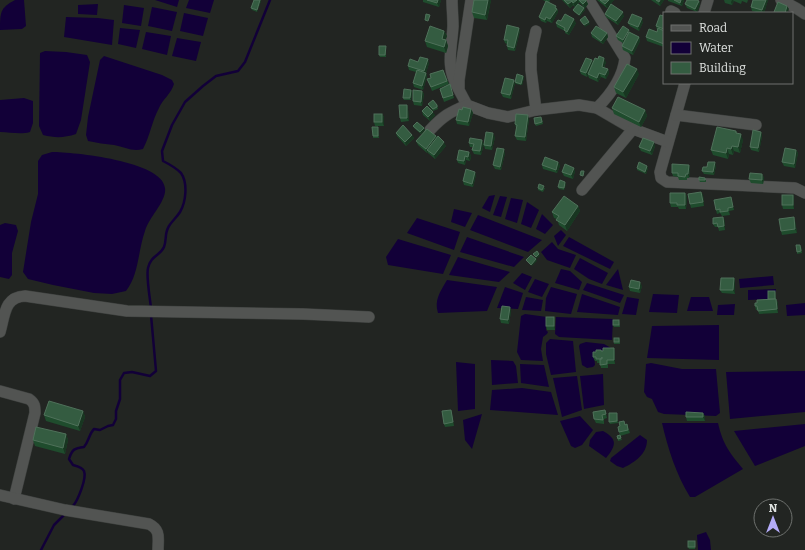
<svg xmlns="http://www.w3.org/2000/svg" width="805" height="550" viewBox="0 0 805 550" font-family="Bitter,serif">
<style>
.water{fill:#120038}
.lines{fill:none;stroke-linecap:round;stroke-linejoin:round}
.stream{stroke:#120038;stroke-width:2.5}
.minor-casing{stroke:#3c3f3d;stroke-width:12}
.minor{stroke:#525452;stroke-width:11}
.wall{fill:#1f4c2d}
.shaded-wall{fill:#183621}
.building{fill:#345c41;stroke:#4f715a}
</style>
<rect width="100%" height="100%" fill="#222522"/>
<g class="water">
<path d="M15,0H24L26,26L22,29L0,30C0,12 0,8 15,0Z"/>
<path d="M155,0H179L177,7Z"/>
<path d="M189,0H214L210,13L186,8Z"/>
<path d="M98,4L97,15L78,14V5Z"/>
<path d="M124,5L144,8L141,26L122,23Z"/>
<path d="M152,7L177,12L172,31L148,26Z"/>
<path d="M184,13L208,18L203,36L180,31Z"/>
<path d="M66,17L98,18L114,20L112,45L64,37Z"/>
<path d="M120,28L140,30L136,48L118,44Z"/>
<path d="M146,32L171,36L167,55L142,49Z"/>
<path d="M177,38L201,42L196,61L172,56Z"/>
<path d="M45,51L66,52L87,55L90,62L81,120L76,134C64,138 55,138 43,135L39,126L40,53Z"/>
<path d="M104,56L162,75L172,80L174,84C171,94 163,99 159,108C152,121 150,136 143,149C132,152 125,147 114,145C105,144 97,143 88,141L86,135L88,117L100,60Z"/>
<path d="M24,98L33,101V123L30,132C20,135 10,132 0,132V100Z"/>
<path d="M52,152C73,152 163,161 165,188C167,201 149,217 145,231C138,250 139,275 126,291L112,294L94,293L53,285L28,279L23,272L31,222L38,194V161L42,155Z"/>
<path d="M495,195L490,212L482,208L489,196Z"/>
<path d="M500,196L507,197L501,217L493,215Z"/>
<path d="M511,198L523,200L517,223L505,219Z"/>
<path d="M527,202L539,210L531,228L521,224Z"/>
<path d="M454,209L472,213L465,227L451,222Z"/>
<path d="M542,214L553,225L545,234L536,229Z"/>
<path d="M478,215L542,240L528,252L470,230Z"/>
<path d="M417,218L460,232L454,250L407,233Z"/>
<path d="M5,223L16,225L18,231L12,253V275L9,279L0,277V225Z"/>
<path d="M561,230L566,235L558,246L554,236Z"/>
<path d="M467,237L524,257L514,267L460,252Z"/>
<path d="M569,237L614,262L610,269L563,246Z"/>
<path d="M398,239L451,255L443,274L388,265L386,257Z"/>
<path d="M552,242L558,249L576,255L570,268L547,260L541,252Z"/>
<path d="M458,257L510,272L499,282L449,275Z"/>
<path d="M580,258L608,273L602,284L589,279L574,269Z"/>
<path d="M561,269L570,271L582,282L579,290L555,283Z"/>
<path d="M618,269L623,290L606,285Z"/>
<path d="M522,273L532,277L525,290L513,283Z"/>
<path d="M773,276L774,285L740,288L739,279Z"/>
<path d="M535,279L549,284L542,297L528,292Z"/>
<path d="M447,280L497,287L487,311L438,313C434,300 440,292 447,280Z"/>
<path d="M587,283L624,295L620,303L583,290Z"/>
<path d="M505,287L523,293L518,309L497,308Z"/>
<path d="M551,287L577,294L571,314L545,311L546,298Z"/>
<path d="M776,289V292H768L769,299L748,300V290Z"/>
<path d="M582,294L620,307L618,315L577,312Z"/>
<path d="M653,294L679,295L677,313L649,312Z"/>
<path d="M526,297L543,300L541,311L522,310Z"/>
<path d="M627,297L639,299L636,315L622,314Z"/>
<path d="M691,297H709L713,311H687Z"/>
<path d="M805,303V315L787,316L786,305Z"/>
<path d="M735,304L734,315H717L718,305Z"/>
<path d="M525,314L547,317L546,330L548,332L547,334L543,337L541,349L543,361L521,360L517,352L521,316Z"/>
<path d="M556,317L613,319L612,340L559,337L555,334Z"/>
<path d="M719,325V360L647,358L652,326Z"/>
<path d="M550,339L573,341L576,372L551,375L546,354V343Z"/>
<path d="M586,342L604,344L611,348L594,355L595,365L593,367L587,368L582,365L579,346L580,344Z"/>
<path d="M491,360L513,361L516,366L518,383L492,385Z"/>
<path d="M456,362L475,364V409L458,411Z"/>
<path d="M651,363L682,369H716L720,413L716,416L664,414L658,412L652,399L647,397L644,392L646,364Z"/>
<path d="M520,364L544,365L549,387L521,383Z"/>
<path d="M805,371V412L730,419L726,372Z"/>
<path d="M603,374L604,405L584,409L580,376Z"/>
<path d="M577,376L582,410L562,417L553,378Z"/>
<path d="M522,388L551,392L558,415L490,410L492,390Z"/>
<path d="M482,414L472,449L465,440L463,420Z"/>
<path d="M580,416L593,430L582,445L575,448L571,446L560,421Z"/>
<path d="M662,423H718C723,445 730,453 743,469L695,497H690C676,474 668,449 662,423Z"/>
<path d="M805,424V446L755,466L734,431Z"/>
<path d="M603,431C618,439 616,446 606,458L589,446L590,440L596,432Z"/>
<path d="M640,435L647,440C647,454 635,462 623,468L617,466L610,461L611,458Z"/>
<path d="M706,532L710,540L711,550H698L697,535Z"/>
</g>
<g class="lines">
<g class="stream">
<path d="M151,308C150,298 146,277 148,268C151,255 160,256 164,247C167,240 164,234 169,226C172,221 177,217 180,212C186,202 188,183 181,173C176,168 169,164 163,161L162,151L172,125L185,102L203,86L216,76L238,71L245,62L270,0"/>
<path d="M73,506C78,500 87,478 84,471C82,467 77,466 73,465L69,459C72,449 75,448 84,447C89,441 89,434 94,429L100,430L108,426L113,425L116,419V411L120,399V380L124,373L132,372L150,376L156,371L151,315"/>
<path d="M41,550L54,525L66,513"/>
</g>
<defs>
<g id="minor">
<path d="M452,0C452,8 453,17 453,26C452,48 445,66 458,88"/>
<path d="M471,0L459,80V90L467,105L488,113L508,117L536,110L579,105L597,108C611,94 623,78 625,58L589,0"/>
<path d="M781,0L796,8L805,14"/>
<path d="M671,11L675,13"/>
<path d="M704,13L708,0"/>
<path d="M536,31L531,54V70L536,110"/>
<path d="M685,83L660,172L661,178L667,182L795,188L805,193"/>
<path d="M597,108L633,129L668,142"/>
<path d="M676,115L756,125"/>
<path d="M430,130C443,116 450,112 467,105"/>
<path d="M582,190L633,129"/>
<path d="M0,332C5,315 4,297 25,296L127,311L303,314L369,317"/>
<path d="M0,391L29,399C35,403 35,407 35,413L14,499"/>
<path d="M0,495L65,510L149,524C161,530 158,538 158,550"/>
</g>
</defs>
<use href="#minor" class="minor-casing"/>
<use href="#minor" class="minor"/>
</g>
<g class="wall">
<path d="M254,0H260L261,1L257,12L252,10L251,8Z"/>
<path d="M423,0H441L439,7L423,2Z"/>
<path d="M474,0H491L487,20L474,18L472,12Z"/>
<path d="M543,0H550L549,3L558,10V12L552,23L547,21L546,23L541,21L539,17L546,2Z"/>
<path d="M562,0H586L588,4L585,8L579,2L578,4L584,8L585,10L580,16L574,12L573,10L578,4L575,7L573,5L570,8Z"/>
<path d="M597,0H614L607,8Z"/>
<path d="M651,0H664L660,6Z"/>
<path d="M668,0H684L682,6L668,1Z"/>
<path d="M724,0H748L747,3L742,1L741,4L734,1L732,5L725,3Z"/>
<path d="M753,0H768L764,13H760L752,11L751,7Z"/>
<path d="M699,1L700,4L697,12L687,8L685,4Z"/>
<path d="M605,14L624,16L618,25L606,17Z"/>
<path d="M664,16V47L647,41L646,37L657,32V30L656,26Z"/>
<path d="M561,21L576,23L569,35L565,33V31L557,27L556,23Z"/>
<path d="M643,22L639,31L630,26L628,23Z"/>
<path d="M444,31L447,36L445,40H446L448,46L446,53L427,47L425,41Z"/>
<path d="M520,31L515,51L508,50L507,46V44L505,43L504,40Z"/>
<path d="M591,33H607L608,37L603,44L592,37Z"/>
<path d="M631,33L639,37L640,41L633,55L623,50L622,46L623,43L618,40L616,36Z"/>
<path d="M386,46V57H380L379,55Z"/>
<path d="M592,60L593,63L606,62L604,68L608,69L609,73L606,79L601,77L598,82L589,78L588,75L587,77L581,74L580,71Z"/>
<path d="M429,63L426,73L427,76L423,90L414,87L413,83L416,72L409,70L408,66Z"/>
<path d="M443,70L449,84L432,91L427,79L431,78Z"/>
<path d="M639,74L626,98L616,93L614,87Z"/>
<path d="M523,76L524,78L522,85L516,84L515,82Z"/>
<path d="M515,83L511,99L503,97L501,93Z"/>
<path d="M450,84L454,98L444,102L440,89Z"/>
<path d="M411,90L412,92L411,100H404L403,98Z"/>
<path d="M422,91L424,94L422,106L414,105L413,101Z"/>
<path d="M428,104L437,105L438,109L433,111L429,106Z"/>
<path d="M407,105L408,109L409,121L401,122L400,118Z"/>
<path d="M612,108L645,110L647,116L641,127L614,114Z"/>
<path d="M471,109L473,113L469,126L457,124L456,120L462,110Z"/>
<path d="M422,111L435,115L430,121L423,115Z"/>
<path d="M382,114L384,117V126H375L374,122Z"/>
<path d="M529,119L526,141L517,140L515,136L516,128L515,124Z"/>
<path d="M542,119L543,124L536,126L535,124Z"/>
<path d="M413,126L424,128L425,130L421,134L414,128Z"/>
<path d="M378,128L379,138H373V136Z"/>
<path d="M736,131L737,133L743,140L740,153L734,151L733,155L729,154L728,159L713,155L711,150Z"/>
<path d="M761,132L762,136L759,152L751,150L750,147Z"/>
<path d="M396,133L412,135L414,138L406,146L397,136Z"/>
<path d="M436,136L437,138L446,146L435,159L428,153V152L427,153L418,145L416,141Z"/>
<path d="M495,137L492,150L485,149L484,145Z"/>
<path d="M469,143L484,144L481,155L474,154L472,150L473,147H470Z"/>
<path d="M655,146L652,155L641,151L639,147Z"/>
<path d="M796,150L798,153L795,168L784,166L782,162Z"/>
<path d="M469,152L471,156L470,161L466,160L465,165L458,163L457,160Z"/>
<path d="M505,153L501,170L495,169L493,165Z"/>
<path d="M558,162L560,166L557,173L543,169L542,165Z"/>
<path d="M689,165L690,169L689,178H687V180H679L678,177L673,176L672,173Z"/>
<path d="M716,166L714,175L704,174L702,171L707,167Z"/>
<path d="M637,168H648L646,174L637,170Z"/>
<path d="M575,171L573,179L564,176L562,172Z"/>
<path d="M762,174L764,178L763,184L751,183L749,179Z"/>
<path d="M476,175L473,187L464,185L463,181Z"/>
<path d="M699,180H706V182H700Z"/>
<path d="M566,184L564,190L559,189L558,187Z"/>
<path d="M538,188H545L543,192L538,190Z"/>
<path d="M701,192L703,195L704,206L691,208L690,204Z"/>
<path d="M685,193L687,197L686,209H679L678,207H671L670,203Z"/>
<path d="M793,195L794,198V209H783L782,205Z"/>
<path d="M731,197L734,210L729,211L730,215L722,216L720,213L717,214L716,210Z"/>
<path d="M578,206L580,211L567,231L559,225L557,219L554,218L552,212Z"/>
<path d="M725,221V230L719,231L718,227H715L713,224Z"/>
<path d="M795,221L797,233L782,235L781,231Z"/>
<path d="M801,246L802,253L797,254V252Z"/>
<path d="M734,278L735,282V294L722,293L720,290Z"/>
<path d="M642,286L640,293L630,291L629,287Z"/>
<path d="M775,291L776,299L778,303V313L759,314L758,310H756L755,306L757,303L768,299Z"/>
<path d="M510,307L511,311L509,324L501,323L500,319Z"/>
<path d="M554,317L555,321V330H547L546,326Z"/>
<path d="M619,320L620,327H614L613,325Z"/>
<path d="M619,338L620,340V344H614V342Z"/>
<path d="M601,350L602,351L615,352V364H608V368H601L600,363H597V361H595L593,357L596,352Z"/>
<path d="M451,410L452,414L454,426L445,427L444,424Z"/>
<path d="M605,410L607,418L604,419V424L596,423L594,419Z"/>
<path d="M83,411L85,417L80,431L46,421L44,415Z"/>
<path d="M617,413V415L618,423L610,424L609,422Z"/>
<path d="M705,416V421H687L686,417Z"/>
<path d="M627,424L630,433L620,436L622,440L618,441L617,436L620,435L619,432Z"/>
<path d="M66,434L68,440L65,454L35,446L33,440Z"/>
<path d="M695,543V549H689L688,547Z"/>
</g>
<g class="shaded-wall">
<path d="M260,0L261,1L257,12V10Z"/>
<path d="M438,0H441L439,7L437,3Z"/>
<path d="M488,0H491L487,20L485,15Z"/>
<path d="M577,0H578L579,2L575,7L573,3Z"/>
<path d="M609,0H614L607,8L605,4Z"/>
<path d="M660,0H664L660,6L659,2Z"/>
<path d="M681,0H684L682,6L680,3Z"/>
<path d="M732,0H733L734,1L732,5L731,2Z"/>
<path d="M766,0H768L764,13H763L762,10Z"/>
<path d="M572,1L573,5L570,8L568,4Z"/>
<path d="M586,1L588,4L585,8L583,4Z"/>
<path d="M699,1L700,4L697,12L695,9Z"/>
<path d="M556,6L558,12L552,23L550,19Z"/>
<path d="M787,6L789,9L787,13H785Z"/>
<path d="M584,8L585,10L580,16L579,15Z"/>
<path d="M623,12L624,16L618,25L616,21Z"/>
<path d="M546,17L547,21L546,23L545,20Z"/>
<path d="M642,18L643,22L639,31L638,27Z"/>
<path d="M574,19L576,23L569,35L567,32Z"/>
<path d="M589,22L590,24L585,27L584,25Z"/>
<path d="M519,28L520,31L515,51L514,48Z"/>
<path d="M629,30L631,34L624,44L623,40Z"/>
<path d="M444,31L447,36L444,44L442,39Z"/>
<path d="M607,33L608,37L603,44L601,41Z"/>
<path d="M639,37L640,41L633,55L632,51Z"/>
<path d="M446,40L448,46L446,53L444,47Z"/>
<path d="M604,58L606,62L603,70L602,67Z"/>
<path d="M428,59L429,63L426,73L427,76L423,90L422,86L426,74L424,71Z"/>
<path d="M592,60L593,64L587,77L586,73Z"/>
<path d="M608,69L609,73L606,79L605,75Z"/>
<path d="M637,69L639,74L626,98L623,92Z"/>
<path d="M599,73L601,77L598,82L597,78Z"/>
<path d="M523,76L524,78L522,85L521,84Z"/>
<path d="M514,80L515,83L511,99L510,95Z"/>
<path d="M411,90L412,92L411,100L410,98Z"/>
<path d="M422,91L424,94L422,106L421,102Z"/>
<path d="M407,105L408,109L409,121L407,118Z"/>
<path d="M471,109L473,113L469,126L468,122Z"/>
<path d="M645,110L647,116L641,127L639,122Z"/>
<path d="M433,112L435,115L430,121L428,117Z"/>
<path d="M382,114L384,117V126L382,122Z"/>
<path d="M528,115L529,119L526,141L525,137Z"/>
<path d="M424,128L425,130L421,134L420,132Z"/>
<path d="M761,132L762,136L759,152L758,148Z"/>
<path d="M493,133L495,137L492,150L491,146Z"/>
<path d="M741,134L743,140L740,153L738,147Z"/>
<path d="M412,135L414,138L406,146L405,142Z"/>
<path d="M436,136L437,140L427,150L428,152L427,153L426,149Z"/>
<path d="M482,140L484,144L481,155L480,151Z"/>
<path d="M444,142L446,146L435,159L434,155Z"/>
<path d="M654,142L655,146L652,155L650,151Z"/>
<path d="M732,146L734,151L733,155L731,149Z"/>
<path d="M727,148L729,154L728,159L726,153Z"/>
<path d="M504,149L505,153L501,170L500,167Z"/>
<path d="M796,150L798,153L795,168L794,164Z"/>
<path d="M469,152L471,156L470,161L468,157Z"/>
<path d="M465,156L466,160L465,165L464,161Z"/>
<path d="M558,162L560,166L557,173L556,170Z"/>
<path d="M715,162L716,166L714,175L713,172Z"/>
<path d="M689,165L690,169L689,178L688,174Z"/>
<path d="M647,166L648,168L646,174L645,172Z"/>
<path d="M574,168L575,171L573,179L571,175Z"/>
<path d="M475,172L476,175L473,187L472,184Z"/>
<path d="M762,174L764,178L763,184L762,180Z"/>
<path d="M565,182L566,184L564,190V188Z"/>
<path d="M701,192L703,195L704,206L703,202Z"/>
<path d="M685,193L687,197L686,209L685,205Z"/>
<path d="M793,195L794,198V209L793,205Z"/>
<path d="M578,206L580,211L567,231L565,225Z"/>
<path d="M723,217L725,221V230L724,226Z"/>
<path d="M794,217L795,221L797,233L795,229Z"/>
<path d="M539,254L540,256L536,259V257Z"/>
<path d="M536,259L537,261L532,266L531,265Z"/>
<path d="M734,278L735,282V294L733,290Z"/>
<path d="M640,282L642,286L640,293L639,289Z"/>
<path d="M776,299L778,303V313L777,309Z"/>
<path d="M510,307L511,311L509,324L508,320Z"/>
<path d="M554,317L555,321V330L554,326Z"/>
<path d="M614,348L615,352V364L614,360Z"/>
<path d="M83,411L85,417L80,431L78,426Z"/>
<path d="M703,413L705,416V421L703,417Z"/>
<path d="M66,434L68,440L65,454L63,448Z"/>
</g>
<g class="building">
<path d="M254,0H260L257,10L251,8Z"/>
<path d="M427,0H438L437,3Z"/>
<path d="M474,0H488L485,15L472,12Z"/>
<path d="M564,0H577L573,3L572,1L568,4Z"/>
<path d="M579,0H586V1L583,4Z"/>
<path d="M600,0H609L605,4Z"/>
<path d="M656,0H660L659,2Z"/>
<path d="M674,0H681L680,3Z"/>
<path d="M687,0H697L699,1L695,9L685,4Z"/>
<path d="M753,0H766L762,10L751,7Z"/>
<path d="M546,1L556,6L555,8L557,9L550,19L546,17L545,20L539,17Z"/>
<path d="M778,2L787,6L785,13H777L774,12Z"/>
<path d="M578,4L584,8L579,15L573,10Z"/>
<path d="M611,4L623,12L616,21L605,14Z"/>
<path d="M426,14L430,15L428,21L425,20Z"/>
<path d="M565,14L574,19L567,32L564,30L565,28L556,23L558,20L561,21Z"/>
<path d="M632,14L642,18L638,27L628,23Z"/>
<path d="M660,15L664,16V29L656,26Z"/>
<path d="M585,16L589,22L584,25L580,20Z"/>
<path d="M507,25L519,28L514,48L507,46L508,40H504Z"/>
<path d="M430,26L444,31L442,39L446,40L444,47L425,41Z"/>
<path d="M596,26L607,33L601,41L591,33Z"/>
<path d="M623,26L629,30L623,40L616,36Z"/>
<path d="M658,28L664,31V44L646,37L649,29L657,32Z"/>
<path d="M629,32L639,37L632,51L622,46Z"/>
<path d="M379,46H386L385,55H379Z"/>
<path d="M599,56L604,58L602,67L608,69L605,75L599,73L597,78L588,74L595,58L598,59Z"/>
<path d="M420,57L428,59L424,71L408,66L410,59L418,62Z"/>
<path d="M586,58L592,60L586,73L580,71Z"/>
<path d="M627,64L637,69L623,92L614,87Z"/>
<path d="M417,70L426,73L422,86L413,83Z"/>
<path d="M443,70L447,81L431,87L427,79L431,78L430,74Z"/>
<path d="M517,74L523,76L521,84L515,82Z"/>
<path d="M505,78L514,80L510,95L501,93Z"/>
<path d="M450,84L453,95L443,98L440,89Z"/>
<path d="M404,89L411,90L410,98H403Z"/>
<path d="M413,90L422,91L421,102L413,101Z"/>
<path d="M618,97L645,110L639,122L612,108Z"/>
<path d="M433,100L437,105V107L433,109L428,104Z"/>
<path d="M399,105H407V118H400Z"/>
<path d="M427,106L433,112L428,117L422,111Z"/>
<path d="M463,107L471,109L468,122L456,120L459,109L462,110Z"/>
<rect x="374" y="114" width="8" height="8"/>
<path d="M516,114L528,115L525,137L515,136L517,125L515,124Z"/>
<path d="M541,117L542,122L535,124L534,118Z"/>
<path d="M417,122L424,128L420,132L413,126Z"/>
<path d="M403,125L412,135L405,142L396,133Z"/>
<path d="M372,127H378V136H373Z"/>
<path d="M717,127L736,131V133L741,134L738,147L732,146L731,149L727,148L726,153L711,150Z"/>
<path d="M427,129L436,136L426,149L416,141Z"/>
<path d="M753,130L761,132L758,148L750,147Z"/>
<path d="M486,132L493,133L491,146L484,145Z"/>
<path d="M438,136L444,142L434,155L427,150Z"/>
<path d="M470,138L482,140L480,151L472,150L474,144L469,143Z"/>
<path d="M643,138L654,142L650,151L639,147Z"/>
<path d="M497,148L504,149L500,167L493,165Z"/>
<path d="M785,148L796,150L794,164L782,162Z"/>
<path d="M459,150L469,152L468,157L465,156L464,161L457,160Z"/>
<path d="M545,157L558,162L556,170L542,165Z"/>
<path d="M639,162L647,166L645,172L637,168Z"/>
<path d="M708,162H715L713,172L702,171L703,167H707Z"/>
<path d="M565,164L574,168L571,175L562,172Z"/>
<path d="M672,164L689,165L688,174H686L685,177L678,176V173H672Z"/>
<path d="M466,169L475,172L472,184L463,181Z"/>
<path d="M581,171H584L583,176L580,175Z"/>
<path d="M750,173L762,174V180L749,179Z"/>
<path d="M699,177L705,178V180H699Z"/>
<path d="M560,180L565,182L564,188L558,187Z"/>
<path d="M539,184L544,186L542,190L538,188Z"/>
<path d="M701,192L703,202L690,204L688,194Z"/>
<path d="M670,193H685V205H677V203H670Z"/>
<rect x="782" y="195" width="11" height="10"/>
<path d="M564,196L578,206L565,225L556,220L559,216L552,212Z"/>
<path d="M731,197L733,207L728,208V211L720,212V209L716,210L714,200Z"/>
<path d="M723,217L724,226L718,227L717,223L713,224V218Z"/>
<path d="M794,217L795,229L781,231L779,219Z"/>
<path d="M796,245H800L801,251L797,252Z"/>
<path d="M537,251L539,254L536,257L533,254Z"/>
<path d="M531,255L536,259L531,265L526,260Z"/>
<path d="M721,278H734L733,290H720Z"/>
<path d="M631,280L640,282L639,289L629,287Z"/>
<rect x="768" y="291" width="7" height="8"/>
<path d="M776,299L777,309L758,311L757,306H755V303H757V300Z"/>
<path d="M502,306L510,307L508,320L500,319Z"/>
<rect x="546" y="317" width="8" height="9"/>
<rect x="613" y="320" width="6" height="5"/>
<rect x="614" y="338" width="5" height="4"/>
<path d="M603,348H614V360H607V364L600,365V359H602V357L601,359H596V357H593V352H596V350H601V351H603Z"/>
<path d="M49,401L83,411L78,426L44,415Z"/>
<path d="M451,410L453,422L444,424L442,411Z"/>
<path d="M605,410L606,414L602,415L603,420L594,419L593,412Z"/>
<path d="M686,412L703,413V417H686Z"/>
<path d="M609,413H617V421L609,422Z"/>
<path d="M624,421L625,425L627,424L628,430L619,432L618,427L620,426L619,422Z"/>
<path d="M36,427L66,434L63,448L33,440Z"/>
<path d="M620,435L621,438L618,439L617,436Z"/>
<rect x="688" y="541" width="7" height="6"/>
</g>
<rect x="663" y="12" width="130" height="72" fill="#222522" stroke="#6e716e"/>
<rect x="671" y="25" width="20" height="6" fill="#525452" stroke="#6e716e"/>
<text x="699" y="32" font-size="12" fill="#dfe2e0">Road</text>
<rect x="671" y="42" width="20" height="12" fill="#120038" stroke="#6e716e"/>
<text x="699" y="52" font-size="12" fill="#dfe2e0">Water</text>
<rect x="671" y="62" width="20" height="12" fill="#345c41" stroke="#6e716e"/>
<text x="699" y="72" font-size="12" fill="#dfe2e0">Building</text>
<g transform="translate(773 518)"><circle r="19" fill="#222522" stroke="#6e716e"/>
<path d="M0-3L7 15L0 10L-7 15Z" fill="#b4acf9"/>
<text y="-6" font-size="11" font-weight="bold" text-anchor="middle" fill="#dfe2e0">N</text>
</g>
</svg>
